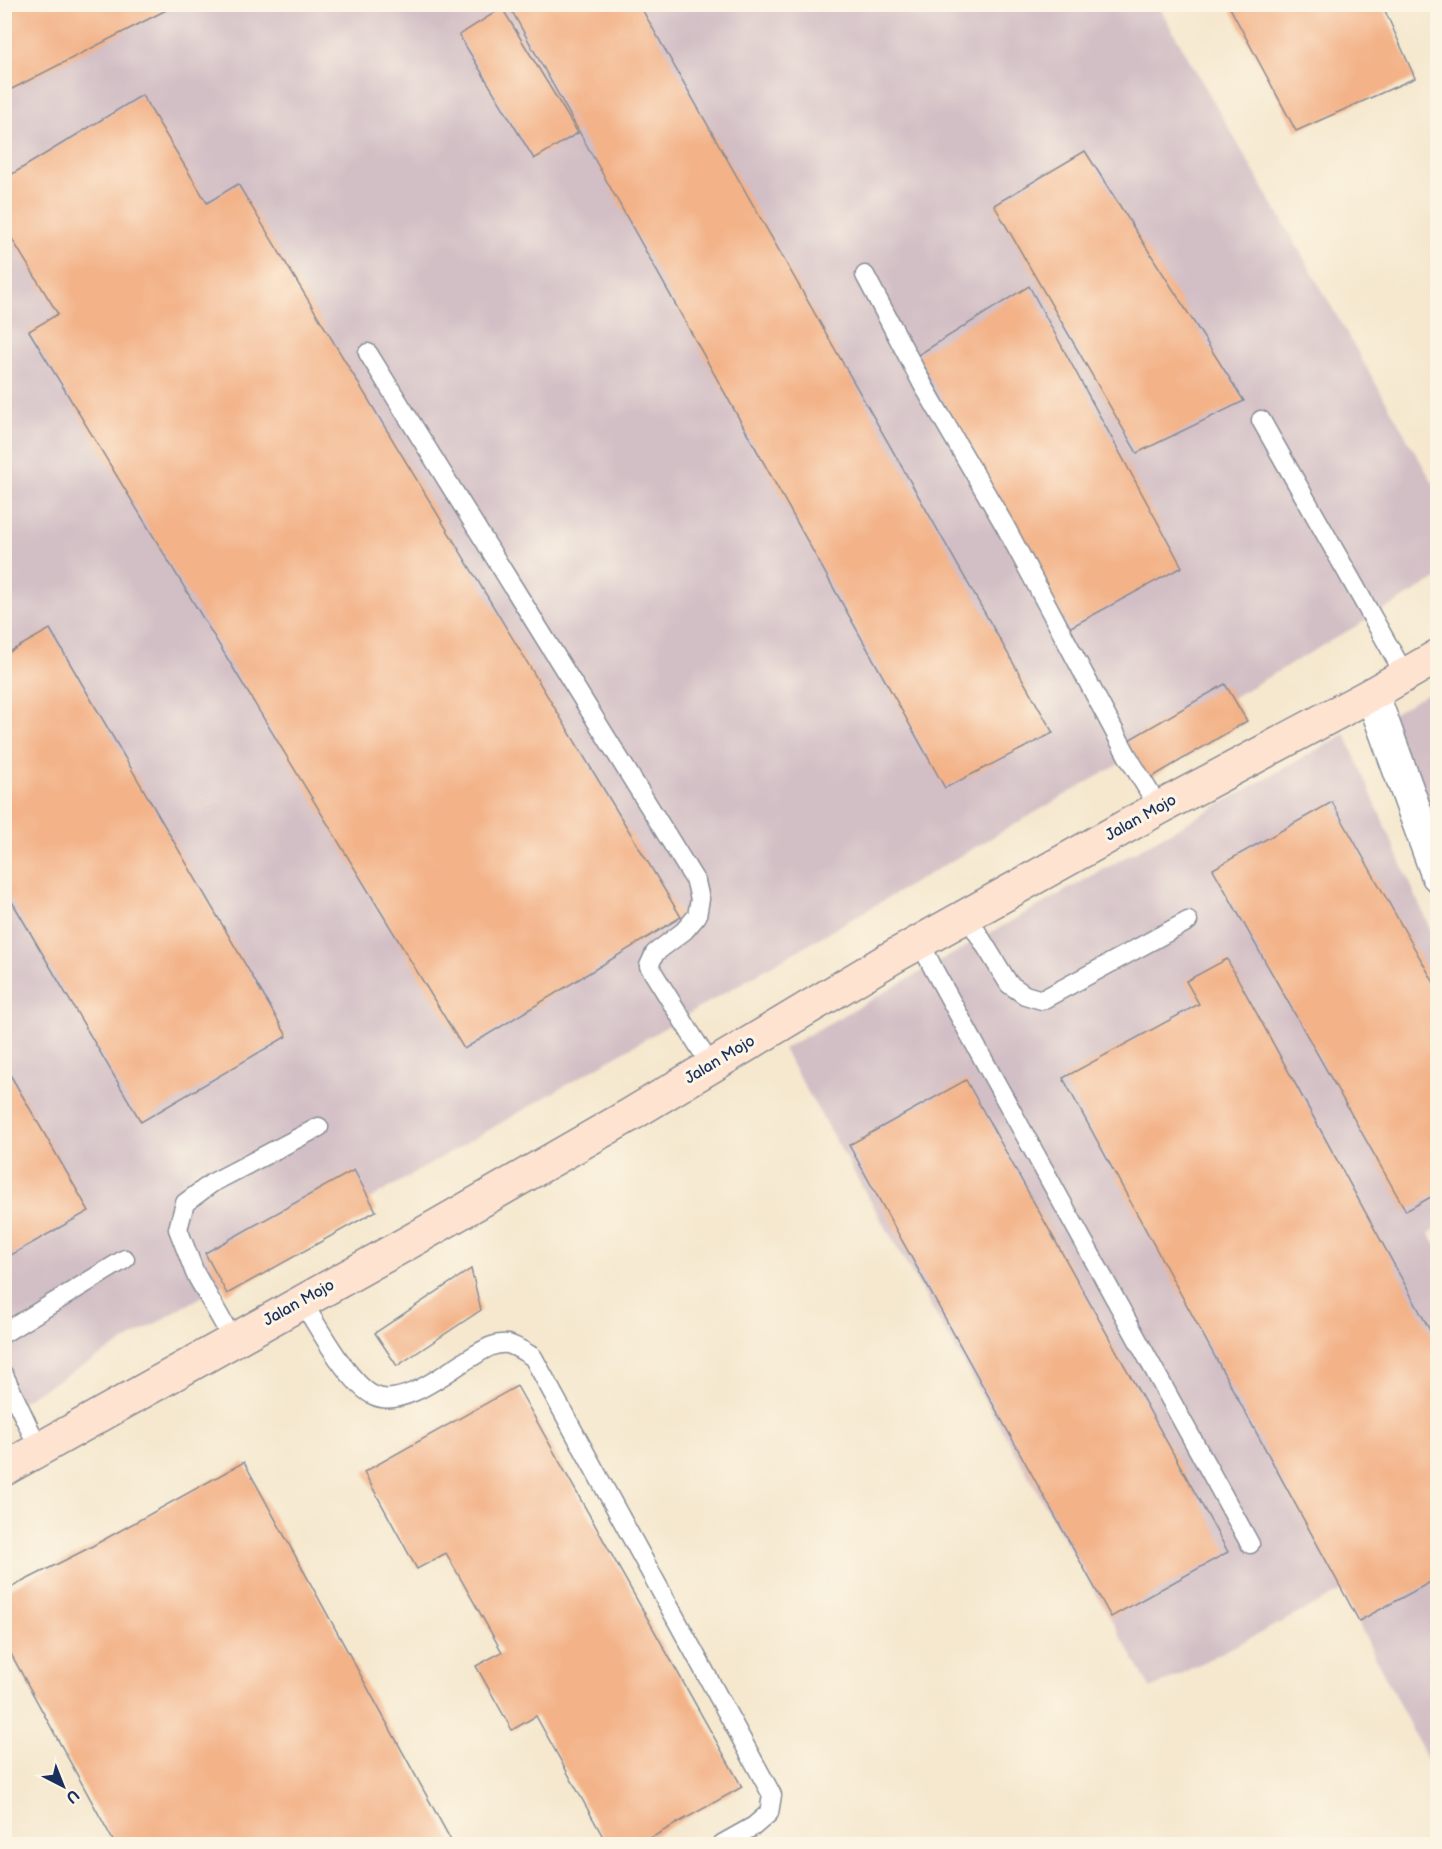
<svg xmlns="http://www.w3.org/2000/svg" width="1442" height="1849" viewBox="0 0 1442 1849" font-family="'Balsamiq Sans',sans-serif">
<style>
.industrial{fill:#d2bec5}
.building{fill:#f3b288}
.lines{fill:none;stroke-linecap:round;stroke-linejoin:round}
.lane-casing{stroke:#888c96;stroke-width:21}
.street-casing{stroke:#888c96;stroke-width:36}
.secondary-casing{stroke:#888c96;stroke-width:36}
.lane{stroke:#fff;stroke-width:18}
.street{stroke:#fff;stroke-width:33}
.secondary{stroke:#fee3d1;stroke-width:33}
.labels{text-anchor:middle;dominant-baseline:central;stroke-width:6;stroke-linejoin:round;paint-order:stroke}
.street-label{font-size:16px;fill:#1b2f5e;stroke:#fcf5e5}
</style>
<rect width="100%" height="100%" fill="#fcf5e5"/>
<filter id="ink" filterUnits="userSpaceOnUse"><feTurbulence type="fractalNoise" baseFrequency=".0167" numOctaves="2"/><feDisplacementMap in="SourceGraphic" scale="12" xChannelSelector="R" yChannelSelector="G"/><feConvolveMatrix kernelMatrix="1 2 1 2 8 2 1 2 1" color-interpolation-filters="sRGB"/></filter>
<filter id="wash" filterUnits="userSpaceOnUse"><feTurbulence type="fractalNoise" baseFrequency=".008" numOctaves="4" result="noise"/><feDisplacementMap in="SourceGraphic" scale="24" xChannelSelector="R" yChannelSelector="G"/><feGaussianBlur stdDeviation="1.35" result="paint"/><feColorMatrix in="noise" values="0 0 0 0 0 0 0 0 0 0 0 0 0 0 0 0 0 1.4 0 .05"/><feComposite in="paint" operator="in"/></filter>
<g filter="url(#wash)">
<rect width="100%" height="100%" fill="#f5e8cf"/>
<g class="industrial">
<path d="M5,5H1158L1437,490V579L5,1411Z"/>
<path d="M1437,688V860L1382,720Z"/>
<path d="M1345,734L1437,945L1438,1226L1429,1234L1438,1248L1437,1779L1342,1591L1151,1689L783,1049Z"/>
</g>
<g id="blocks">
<g class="building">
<path d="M508,4H639L1053,733L945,788Z"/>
<path d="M1228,4H1382L1415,78L1296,131Z"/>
<path d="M4,5H176L4,93Z"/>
<path d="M502,8L578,133L534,159L459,35Z"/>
<path d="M142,95L207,203L238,184L681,917L464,1049L29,331L58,314L4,226V179Z"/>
<path d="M1085,151L1244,401L1137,453L994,205Z"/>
<path d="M1029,286L1182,567L1069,628L918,355Z"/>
<path d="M50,629L287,1036L141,1122L4,888V655Z"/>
<path d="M1225,684L1247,721L1149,779L1127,741Z"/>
<path d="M1332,802L1438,990V1193L1406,1211L1213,869Z"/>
<path d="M1227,959L1438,1345V1578L1359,1621L1063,1078L1199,1004L1186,981Z"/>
<path d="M4,1064L89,1211L4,1259Z"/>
<path d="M966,1080L1228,1552L1111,1617L849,1145Z"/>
<path d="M354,1170L376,1211L227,1294L205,1253Z"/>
<path d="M471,1269L481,1310L397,1366L375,1333Z"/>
<path d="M517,1386L742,1787L640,1844H607L536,1716L512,1730L476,1666L502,1652L446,1553L417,1569L364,1472Z"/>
<path d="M244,1462L453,1844H115L4,1641V1591L87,1549Z"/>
</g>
</g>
</g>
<g filter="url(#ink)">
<use href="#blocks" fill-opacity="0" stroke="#888c96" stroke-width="1.5"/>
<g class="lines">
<defs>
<g id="lane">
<path d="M865,275L923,385L1005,526L1127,755L1159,808"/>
<path d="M368,353L696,882L700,899L697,916L684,931L655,953L649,966L711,1066"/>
<path d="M1261,420L1405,675"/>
<path d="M967,916L1009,984L1025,995L1042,1000L1188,921"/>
<path d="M920,942L934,970L1250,1544"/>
<path d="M302,1301C317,1325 350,1386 375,1396C403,1408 446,1372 470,1358C482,1351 493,1342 508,1344C516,1346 526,1353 533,1357L772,1795L769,1813L754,1826L722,1844"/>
<path d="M4,1333L125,1259"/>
<path d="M233,1340L195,1273L178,1229L185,1203L212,1183L319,1127"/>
<path d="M4,1375L39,1449"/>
</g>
<path id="street" d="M1372,694L1438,875"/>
<path id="secondary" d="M4,1469L411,1241L630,1115L891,958L1159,808L1372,694L1438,656"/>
</defs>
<use href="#lane" class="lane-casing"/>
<use href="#street" class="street-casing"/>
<use href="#secondary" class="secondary-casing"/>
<use href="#lane" class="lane"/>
<use href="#street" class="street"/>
<use href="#secondary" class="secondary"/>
</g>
</g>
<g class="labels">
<g class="street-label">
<text transform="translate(1141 818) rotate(-29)">Jalan Mojo</text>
<text transform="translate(720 1060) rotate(-31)">Jalan Mojo</text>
<text transform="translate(299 1303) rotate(-29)">Jalan Mojo</text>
</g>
</g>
<rect width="1442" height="1849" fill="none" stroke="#fcf5e5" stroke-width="24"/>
<g transform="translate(63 1786) rotate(138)" stroke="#fcf5e5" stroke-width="4.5" paint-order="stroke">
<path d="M0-4.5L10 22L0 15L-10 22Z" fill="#1b2f5e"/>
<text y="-9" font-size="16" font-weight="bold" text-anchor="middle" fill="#1b2f5e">U</text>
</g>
</svg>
